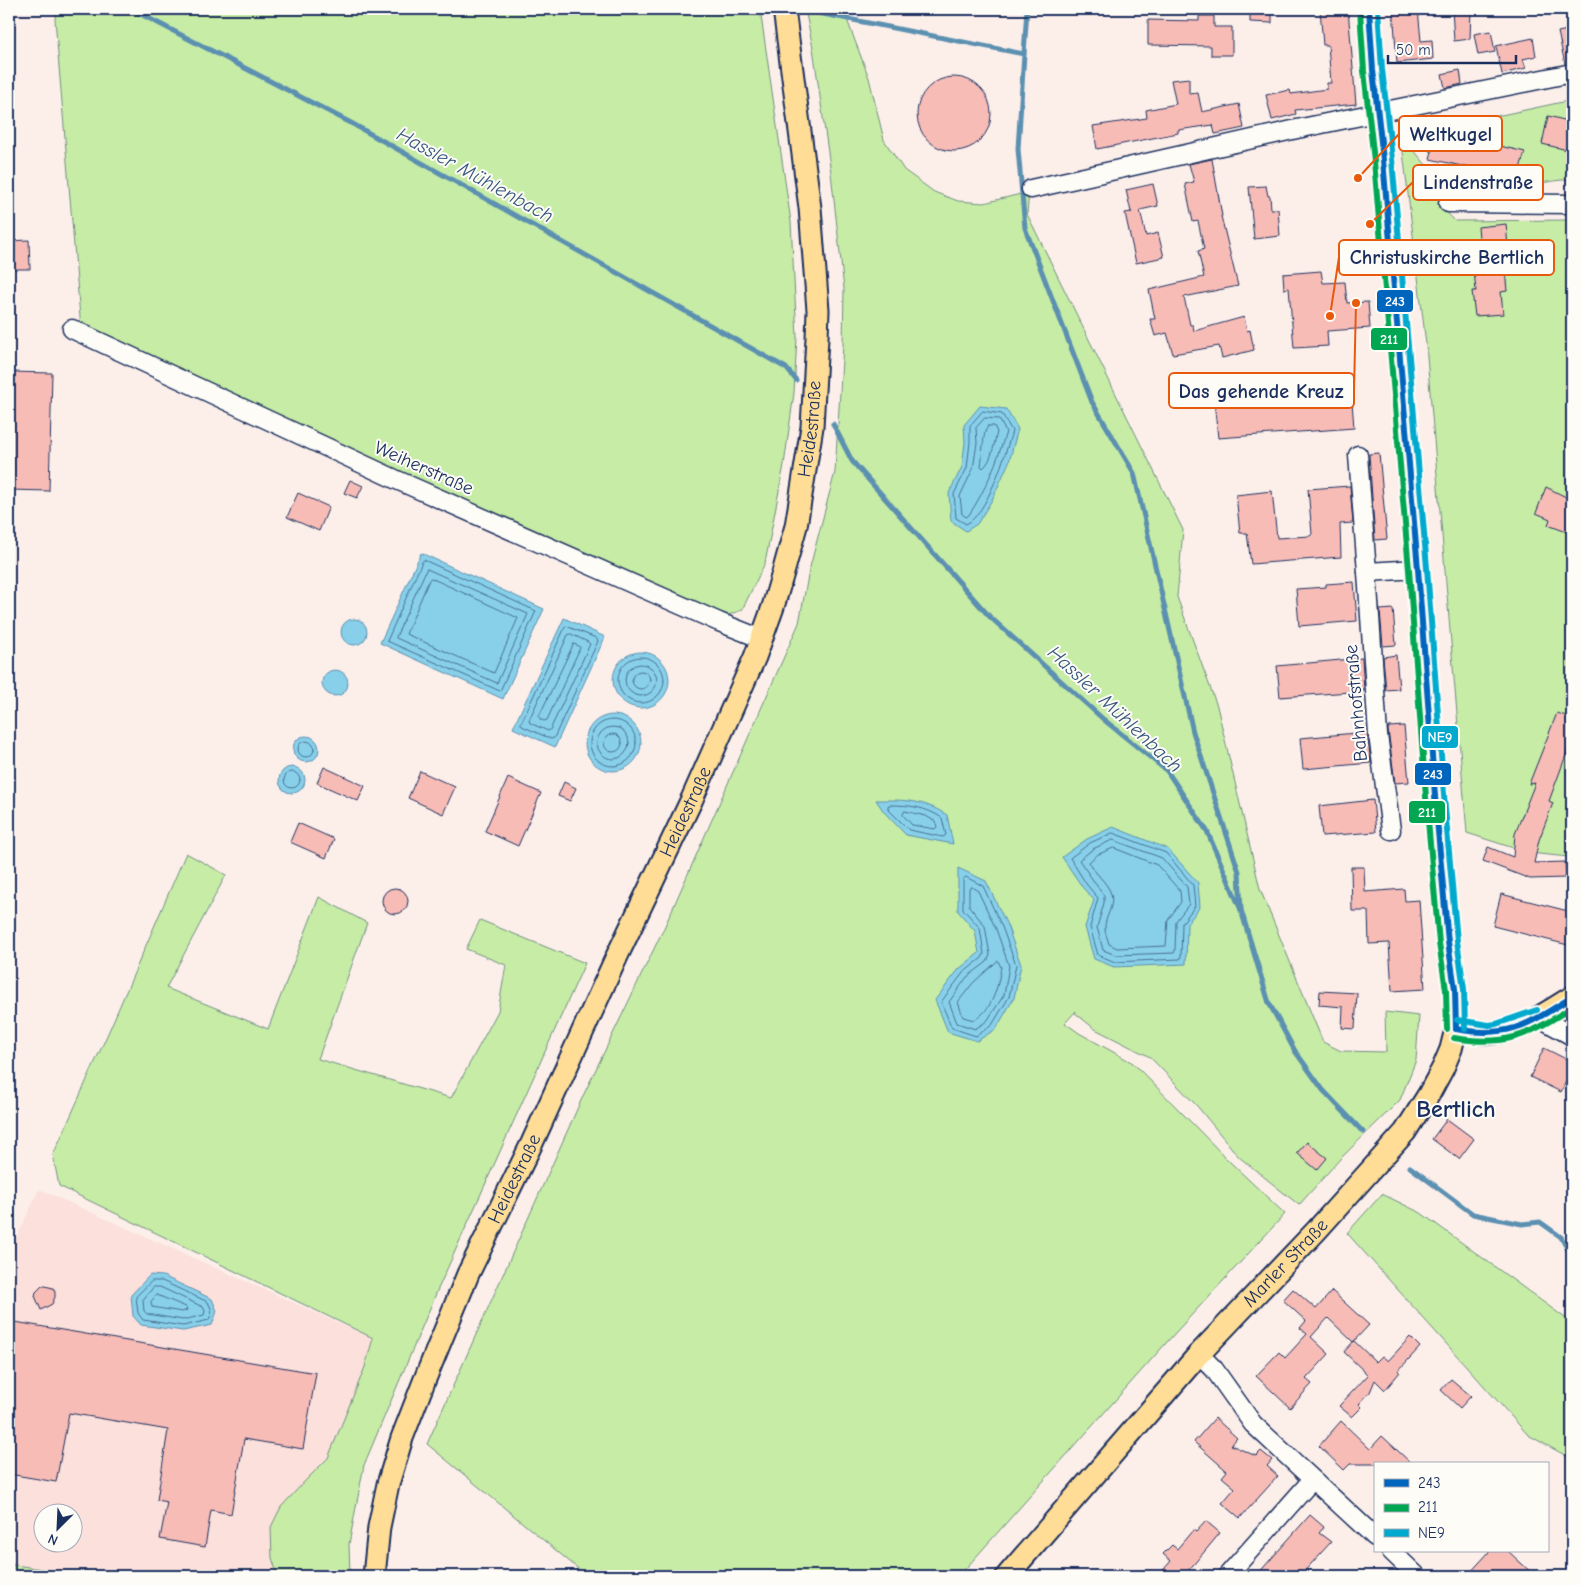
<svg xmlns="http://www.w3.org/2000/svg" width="1581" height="1585" viewBox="0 0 1581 1585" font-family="'Comic Neue',sans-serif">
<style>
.built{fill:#fbe0db;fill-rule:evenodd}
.green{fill:#c7eca5;stroke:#718e82}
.water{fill:#88d0e9;stroke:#5c90b1}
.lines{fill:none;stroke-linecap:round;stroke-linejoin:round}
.shore{stroke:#476f96;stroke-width:1}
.stream{stroke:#5c90b1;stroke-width:5}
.building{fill:#f8bcb7;stroke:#1b2f5e}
.minor-casing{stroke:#1b2f5e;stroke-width:21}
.major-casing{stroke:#1b2f5e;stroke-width:25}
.minor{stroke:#fdfcf7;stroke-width:18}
.major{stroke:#ffdd96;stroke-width:21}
.bus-1-casing{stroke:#fdfcf7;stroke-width:10}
.bus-2-casing{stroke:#fdfcf7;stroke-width:10}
.bus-3-casing{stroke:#fdfcf7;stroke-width:10}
.bus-1{stroke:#0065bd;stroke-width:6}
.bus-2{stroke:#00a651;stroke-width:6}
.bus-3{stroke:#00a9ce;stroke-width:6}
.labels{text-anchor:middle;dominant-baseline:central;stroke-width:4;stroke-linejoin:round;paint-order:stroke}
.street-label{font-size:19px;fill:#1b2f5e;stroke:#fdfcf7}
.water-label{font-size:20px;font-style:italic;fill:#365781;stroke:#fdfcf7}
.district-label{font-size:24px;font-weight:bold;fill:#1b2f5e;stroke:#fdfcf7}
.leader{fill:none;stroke:#e8590c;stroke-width:2}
.callout-dot{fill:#e8590c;stroke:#fdfcf7;stroke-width:2}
.callout{fill:#fdfcf7;stroke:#e8590c;stroke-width:2}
.callout-label{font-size:20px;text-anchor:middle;font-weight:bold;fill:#1b2f5e}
.line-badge{stroke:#fdfcf7;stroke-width:2}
.badge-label{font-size:14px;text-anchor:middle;font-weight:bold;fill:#fff}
</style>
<rect width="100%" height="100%" fill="#fcefea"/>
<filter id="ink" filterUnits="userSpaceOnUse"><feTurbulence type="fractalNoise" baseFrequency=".02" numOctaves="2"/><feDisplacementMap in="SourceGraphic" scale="10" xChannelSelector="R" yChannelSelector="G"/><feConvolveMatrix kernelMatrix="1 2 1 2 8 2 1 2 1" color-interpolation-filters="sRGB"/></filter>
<g filter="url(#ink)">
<path class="built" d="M39,1189L404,1352L393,1395L364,1465L343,1545L344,1576H9V1255ZM42,1512H72V1542H42Z"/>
<g class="green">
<path d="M57,9H760L791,222L797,337L794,393L784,465L765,563L742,610L723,617L81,329L55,19Z"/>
<path d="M805,9H843L869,78L884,140L904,170L934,192L958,201L984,203L1029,192L1027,214L1183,530L1177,597L1217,706L1260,889L1323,1042L1341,1051L1386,1052L1385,1012L1419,1016L1416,1060L1400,1100L1340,1159L1299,1205L1239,1157L1197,1106L1150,1057L1095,1029L1075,1013L1076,1011L1065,1023L1079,1033L1133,1063L1231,1163L1285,1214L1175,1333L959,1576H587L427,1444L583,1096L664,928L799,623L809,571L835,472L843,344L844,289L831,173L813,48Z"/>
<path d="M1572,100V180H1561L1457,195L1461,170L1425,148L1417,133Z"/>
<path d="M1401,135L1427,166L1448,176L1439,204L1455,221L1572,220V823L1566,840L1569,857L1529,853L1467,833L1426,344Z"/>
<path d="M186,853L226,875L166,988L268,1029L319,897L367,923L318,1059L451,1098L498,1011L506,965L466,949L480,920L585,963L438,1289L364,1465L349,1544L350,1576H278L272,1558L271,1527L281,1507L306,1480L328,1458L365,1367L373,1338L59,1186L53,1155L109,1031Z"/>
<path d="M1382,1194L1421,1213L1572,1323V1459L1528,1435L1347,1233Z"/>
<path d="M9,1564L86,1576H9Z"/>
</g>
<g class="water">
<path d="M980,406L1006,409L1018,429L1009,462L992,500L977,524L966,531L951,521L949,493L962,467L965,442L964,425Z"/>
<path d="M421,553L544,609L503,699L380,643Z"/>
<path d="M564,618L605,637L555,747L513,728Z"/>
<circle cx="354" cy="632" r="13"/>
<circle cx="641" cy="680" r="28"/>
<circle cx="335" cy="683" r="13"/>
<circle cx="613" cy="743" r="28"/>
<circle cx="306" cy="749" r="13"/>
<circle cx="292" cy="780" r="13"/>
<path d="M876,800C906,800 921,799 947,815L953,844L906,835L884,812Z"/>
<path d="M1113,827L1168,849L1198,883L1200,907L1187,924L1186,964L1114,967L1094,959L1085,927L1094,900L1083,888L1062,857L1087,839Z"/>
<path d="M958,868L986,881L1007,925L1021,965L1014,998L996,1029L977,1041L948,1032L935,1000L959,969L979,953L975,931L958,911Z"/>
<path d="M150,1275L163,1276L212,1299L217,1311L212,1325L183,1331L141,1325L133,1316L131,1295Z"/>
</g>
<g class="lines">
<g class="shore">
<path d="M983,411L1002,414L1012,431C1006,453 987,515 966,524L956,518L954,494L967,468L970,442V426Z"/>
<path d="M985,418L999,419L1006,432C997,462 986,489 969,515L966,517L962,514L960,496L973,469L977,443L976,428Z"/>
<path d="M988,426H994L997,432C994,444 992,461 983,468L981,466C983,455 982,433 988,426Z"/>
<path d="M424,560L536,611L500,691L387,641L422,562Z"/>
<path d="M427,569L528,614L497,683L396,638Z"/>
<path d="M431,578L518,618L494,673L406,634L429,580Z"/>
<path d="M566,626L596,638L598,641L554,738L551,739L522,726L521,724Z"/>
<path d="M571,634L588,642L590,644L550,730L548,731L530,723L529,720L568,635Z"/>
<path d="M574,644L579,646L580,648L547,720L544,721L540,719L539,717Z"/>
<circle cx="641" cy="680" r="23"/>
<circle cx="641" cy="680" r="16"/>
<circle cx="641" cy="680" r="9"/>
<circle cx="613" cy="743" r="23"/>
<circle cx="613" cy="743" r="16"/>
<circle cx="613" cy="743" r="9"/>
<circle cx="306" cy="749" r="8"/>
<circle cx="292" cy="780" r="8"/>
<path d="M890,805C909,805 926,807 942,818L946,835L943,837L909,830L888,809V806Z"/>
<path d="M905,811L926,816L936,822L937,827L935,829L912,825L903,815Z"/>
<path d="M1113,833L1166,853L1193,885L1195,906L1182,923L1181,957L1180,959L1115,962L1098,955L1090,927L1098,898L1087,885L1070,858L1090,843Z"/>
<path d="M1113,840L1162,858L1187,887L1189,904L1176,921L1175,951L1174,953L1116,955L1103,950L1097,927L1104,903V896L1079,860L1093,849Z"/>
<path d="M1114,848L1157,865L1180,891L1181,902L1168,920L1166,946L1117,948L1109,944C1108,939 1105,934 1105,929C1104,917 1115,907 1111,894C1108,883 1094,873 1089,862L1097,855Z"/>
<path d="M966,877L983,886L1002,927L1016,965L1009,997L992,1025L976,1036L952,1028L941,1002L963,973L982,958L984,954L980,928L963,909V880Z"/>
<path d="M972,887L978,891L996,929L1009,966L1004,995L987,1021L975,1029L957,1023L949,1002L967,977L987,962L990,955L985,926L969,906V889Z"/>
<path d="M998,961L1001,967C998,986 993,1010 974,1020L963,1017L958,1002L973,983Z"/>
<path d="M152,1281H162L208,1302L212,1311L209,1320L183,1326L143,1320L138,1313L136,1297Z"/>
<path d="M154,1287H160L203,1307L205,1311L204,1315L183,1320L147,1314L144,1311L143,1300Z"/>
<path d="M157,1295L186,1307L187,1310L182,1312L152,1307L151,1302Z"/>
</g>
<g class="stream">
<path d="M131,9L351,123L786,368L796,380"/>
<path d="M798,9L1024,54L1018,149L1025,228L1092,402L1134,473L1193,732L1239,872L1241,910"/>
<path d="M1024,54L1027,9"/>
<path d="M833,424L852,461L989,616L1103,719L1167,771L1207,831L1241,910L1269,1003L1295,1051L1323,1090L1363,1132"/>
<path d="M1410,1167L1473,1214L1522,1224L1540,1222L1561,1237L1572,1257"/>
</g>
</g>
<g class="building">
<path d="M1250,9H1272V23L1250,22Z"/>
<path d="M1320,9H1348L1356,104L1295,110L1296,114L1272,120L1266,95L1290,90L1291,94L1327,89V83H1331L1328,45H1323Z"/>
<path d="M1393,9H1418L1421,41L1432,40L1433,59L1397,63Z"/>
<path d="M1452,9H1471L1470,39L1454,41Z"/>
<path d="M1199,16H1214V27H1232V55H1211V46L1148,45V20L1199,21Z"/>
<path d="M1572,29V63L1565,64L1558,32Z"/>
<path d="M1491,31L1495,52L1478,55L1474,34Z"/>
<path d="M1533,38L1536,56L1523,59L1526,68L1502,74L1496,46Z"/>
<path d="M1460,70L1462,84L1445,88L1442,74Z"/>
<circle cx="954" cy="114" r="37"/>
<path d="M1189,78V94L1198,93L1202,112L1239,104L1244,128L1215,134L1213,125L1178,130V133L1097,149L1093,126L1147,118L1146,110L1176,104L1171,80Z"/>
<path d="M1548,116L1572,122V151L1542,144Z"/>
<path d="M1437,131L1525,152L1517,178L1430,159Z"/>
<path d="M1212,159L1222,216H1221L1238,286L1184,297L1190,325H1193L1194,331L1244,317L1247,331L1250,330L1254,350L1222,358L1219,346L1173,354L1167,333L1155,336L1150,319H1155L1149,290L1204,277L1198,251L1204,249L1198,221L1193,222L1185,184L1194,182L1189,164Z"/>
<path d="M1153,184L1158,206L1140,210L1146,236L1158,233L1164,257L1136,263L1125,213L1132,212H1131L1126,190Z"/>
<path d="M1266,186L1268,196H1270L1271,209H1278L1280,236L1254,239L1249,187Z"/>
<path d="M1506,224L1510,270H1505L1507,291L1501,292L1503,314L1475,316L1472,291H1476L1474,271H1478L1476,247H1480L1478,227Z"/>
<path d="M29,240L30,269H9V241Z"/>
<path d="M1321,271L1323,283L1345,282L1347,303L1368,302L1370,328L1327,331L1328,346L1294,348L1289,288L1284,289L1283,274Z"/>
<path d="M9,372L52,373L49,491L9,490Z"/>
<path d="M1351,389L1354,428L1218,438L1214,401L1264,398L1301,393Z"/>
<path d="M1379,453L1387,539L1375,540L1369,454Z"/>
<path d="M350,480L363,486L357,498L344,493Z"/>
<path d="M1350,486L1353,523L1340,524L1341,557L1251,564L1247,533H1240L1236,495L1272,491L1277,538L1310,536L1312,534L1308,489Z"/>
<path d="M1546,487L1572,500V534L1548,525L1550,519L1536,513Z"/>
<path d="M298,493L329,507L319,531L287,517Z"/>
<path d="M1354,582L1357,621L1299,626L1296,589L1326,587V584Z"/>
<path d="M1393,609L1396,645L1383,646L1380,610Z"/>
<path d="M1396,655L1399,689L1386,690L1383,657Z"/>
<path d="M1362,658L1364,691L1280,697L1277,666Z"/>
<path d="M1557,713L1572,718V739L1549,801L1553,803L1539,840L1534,863L1565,862L1566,878L1530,879L1483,861L1488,847L1513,857L1515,834L1535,783L1529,784Z"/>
<path d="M1404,726L1409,782L1395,783L1388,730L1389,727Z"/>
<path d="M1367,732L1371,763L1303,769L1300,738Z"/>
<path d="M324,767L365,786L358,801L317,783Z"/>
<path d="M420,771L455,787L443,814L408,798Z"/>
<path d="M508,778L541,793L518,846L485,831Z"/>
<path d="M564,782L576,788L570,801L558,796Z"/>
<path d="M1373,800L1376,832L1322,836L1319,806Z"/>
<path d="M298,823L334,839L326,858L290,842Z"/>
<path d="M1351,867H1364L1365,892L1404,889L1405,901L1419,900L1425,989L1392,991L1389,943L1369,944L1368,911H1352Z"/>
<circle cx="395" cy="901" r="13"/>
<path d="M1501,894L1572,912V946L1493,926Z"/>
<path d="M1320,991L1357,993L1355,1029L1342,1028L1343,1007L1319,1005Z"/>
<path d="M1544,1048L1572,1062V1069L1561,1092L1530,1077Z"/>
<path d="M1447,1119L1474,1139L1459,1159L1432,1139Z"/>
<path d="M1307,1142L1327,1158L1317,1170L1297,1153Z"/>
<path d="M42,1286H45L53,1288L55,1292V1297L52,1304L41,1310L35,1296L36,1292Z"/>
<path d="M1293,1289L1316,1309L1332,1291L1369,1325L1353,1342L1328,1318L1311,1337L1329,1354L1306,1379L1312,1384L1290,1408L1256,1376L1279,1352L1285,1358L1307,1334L1300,1328L1306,1321L1283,1300Z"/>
<path d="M9,1321L316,1373L303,1449L244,1439L231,1514L211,1510L205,1547L160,1539L167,1502L157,1500L168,1430L69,1413L56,1482L9,1474Z"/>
<path d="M1410,1337L1420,1347L1398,1371L1400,1372L1385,1390L1375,1380L1370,1392L1359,1404L1362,1407L1352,1417L1339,1406L1368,1375L1344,1352L1354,1341L1376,1362L1382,1356L1388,1361Z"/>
<path d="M1451,1379L1471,1396L1460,1408L1441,1390Z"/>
<path d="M1215,1418L1237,1438L1231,1445L1256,1456L1261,1451L1272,1460L1267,1466L1278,1476L1240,1518L1222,1503L1235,1488L1222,1477L1227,1471L1194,1442Z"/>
<path d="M1341,1421L1370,1449L1382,1436L1412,1464H1350L1344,1470L1319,1446Z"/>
<path d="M1310,1515L1324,1527L1319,1533L1331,1542L1300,1576H1256Z"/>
<path d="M1206,1521L1220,1533L1194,1564L1183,1576H1158L1171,1561L1163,1554L1172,1545L1177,1549L1193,1530L1196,1532Z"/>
<path d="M1490,1551H1508L1535,1576H1467Z"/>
</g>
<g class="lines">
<defs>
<g id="minor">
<path d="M1369,9L1373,70L1383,160L1418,569L1436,809L1448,942L1455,989L1456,1029"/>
<path d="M1031,189L1297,129L1572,73"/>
<path d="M1448,203L1572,204"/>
<path d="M72,329L397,480L719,622L762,639"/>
<path d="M1358,455L1367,572L1418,569"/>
<path d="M1367,572L1378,735L1391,830"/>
<path d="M1540,1018L1572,1036"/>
<path d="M1199,1354L1214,1369L1253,1424L1375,1537"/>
<path d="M1391,1551L1417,1576"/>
<path d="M1227,1576L1312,1480"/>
</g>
<g id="major">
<path id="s1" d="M374,1576L379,1527L388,1484L402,1438L425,1379L468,1274L532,1143L617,956L692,799L755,657L773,607L785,566L796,526L812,427L817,338L818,310L810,208L784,9"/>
<path id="s2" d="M1007,1576L1199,1354L1316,1231L1405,1132L1429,1094L1443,1068L1451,1049L1456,1029C1467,1031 1480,1034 1491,1033C1520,1032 1548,1012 1572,997"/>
</g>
</defs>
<use href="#minor" class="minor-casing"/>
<use href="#major" class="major-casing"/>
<use href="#minor" class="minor"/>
<use href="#major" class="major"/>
<defs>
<g id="bus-1">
<path d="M1369,9L1373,70L1383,160L1418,569L1436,809L1448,942L1455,989L1456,1029"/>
<path d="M1456,1029C1509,1039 1529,1024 1572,997"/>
</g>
<g id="bus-2">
<path d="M1360,10L1364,71L1374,161L1409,570L1427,810L1439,943L1446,990L1447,1029"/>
<path d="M1454,1038C1507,1047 1529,1035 1572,1007"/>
</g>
<g id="bus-3">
<path d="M1378,9L1382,69L1392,159L1427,568L1445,808L1457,941L1464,989L1465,1029"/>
<path d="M1457,1020L1489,1025L1496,1024L1537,1010"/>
</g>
</defs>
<use href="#bus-1" class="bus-1-casing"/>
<use href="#bus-2" class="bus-2-casing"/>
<use href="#bus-3" class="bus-3-casing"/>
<use href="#bus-1" class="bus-1"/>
<use href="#bus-2" class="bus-2"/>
<use href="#bus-3" class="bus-3"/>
</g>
</g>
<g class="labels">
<g class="street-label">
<text stroke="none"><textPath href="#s1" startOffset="1234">Heidestraße</textPath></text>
<text transform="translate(424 468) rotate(24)">Weiherstraße</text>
<text transform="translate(1356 703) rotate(-95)">Bahnhofstraße</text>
<text stroke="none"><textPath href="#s1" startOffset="829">Heidestraße</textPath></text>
<text stroke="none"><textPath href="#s1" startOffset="424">Heidestraße</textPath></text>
<text stroke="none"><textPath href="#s2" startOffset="419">Marler Straße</textPath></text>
</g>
<g class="water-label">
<text transform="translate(475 175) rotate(29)">Hassler Mühlenbach</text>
<text transform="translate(1115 709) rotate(43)">Hassler Mühlenbach</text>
</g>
<g class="district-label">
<text x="1456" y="1109">Bertlich</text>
</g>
</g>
<path class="leader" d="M1358 178L1399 134M1370 224L1413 182M1330 316L1339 257M1356 303L1354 391"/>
<g class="callout-dot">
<circle cx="1358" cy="178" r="5"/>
<circle cx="1370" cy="224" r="5"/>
<circle cx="1330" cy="316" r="5"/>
<circle cx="1356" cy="303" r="5"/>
</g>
<g class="callout">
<rect x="1399" y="116" width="103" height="35" rx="5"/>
<rect x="1413" y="165" width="130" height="35" rx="5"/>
<rect x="1339" y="240" width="215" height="35" rx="5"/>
<rect x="1169" y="373" width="185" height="35" rx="5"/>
</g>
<g class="callout-label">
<text x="1451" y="141">Weltkugel</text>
<text x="1478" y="189">Lindenstraße</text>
<text x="1447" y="264">Christuskirche Bertlich</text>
<text x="1261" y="398">Das gehende Kreuz</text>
</g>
<g class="line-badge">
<rect x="1376" y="289" width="38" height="24" rx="5" fill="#0065bd"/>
<rect x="1370" y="327" width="38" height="24" rx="5" fill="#00a651"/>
<rect x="1421" y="725" width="38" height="24" rx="5" fill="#00a9ce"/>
<rect x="1414" y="762" width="38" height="24" rx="5" fill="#0065bd"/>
<rect x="1408" y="800" width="38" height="24" rx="5" fill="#00a651"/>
</g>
<g class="badge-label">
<text x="1395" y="306">243</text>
<text x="1389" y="344">211</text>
<text x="1440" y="742">NE9</text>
<text x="1433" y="779">243</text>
<text x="1427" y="817">211</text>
</g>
<rect width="1581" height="1585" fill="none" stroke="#fdfcf7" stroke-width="30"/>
<rect x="15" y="15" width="1551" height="1555" fill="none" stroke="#1b2f5e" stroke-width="2" filter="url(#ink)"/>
<rect x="1374" y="1462" width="175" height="90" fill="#fdfcf7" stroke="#a3aaba"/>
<rect x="1384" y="1479" width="25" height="8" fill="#0065bd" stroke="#a3aaba"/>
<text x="1418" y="1488" font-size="15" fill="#1b2f5e">243</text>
<rect x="1384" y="1504" width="25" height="8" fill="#00a651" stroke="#a3aaba"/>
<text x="1418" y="1512" font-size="15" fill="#1b2f5e">211</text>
<rect x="1384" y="1529" width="25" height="8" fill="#00a9ce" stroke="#a3aaba"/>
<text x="1418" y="1538" font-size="15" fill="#1b2f5e">NE9</text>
<g transform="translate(58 1528) rotate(204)"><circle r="24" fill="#fdfcf7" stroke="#a3aaba"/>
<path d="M0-4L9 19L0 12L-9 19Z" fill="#1b2f5e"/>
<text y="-8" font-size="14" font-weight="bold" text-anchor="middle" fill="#1b2f5e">N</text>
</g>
<path d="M1388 55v8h128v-8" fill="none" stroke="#1b2f5e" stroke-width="2.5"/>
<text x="1396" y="55" font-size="15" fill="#1b2f5e" stroke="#fdfcf7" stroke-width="4" paint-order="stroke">50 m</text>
</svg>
